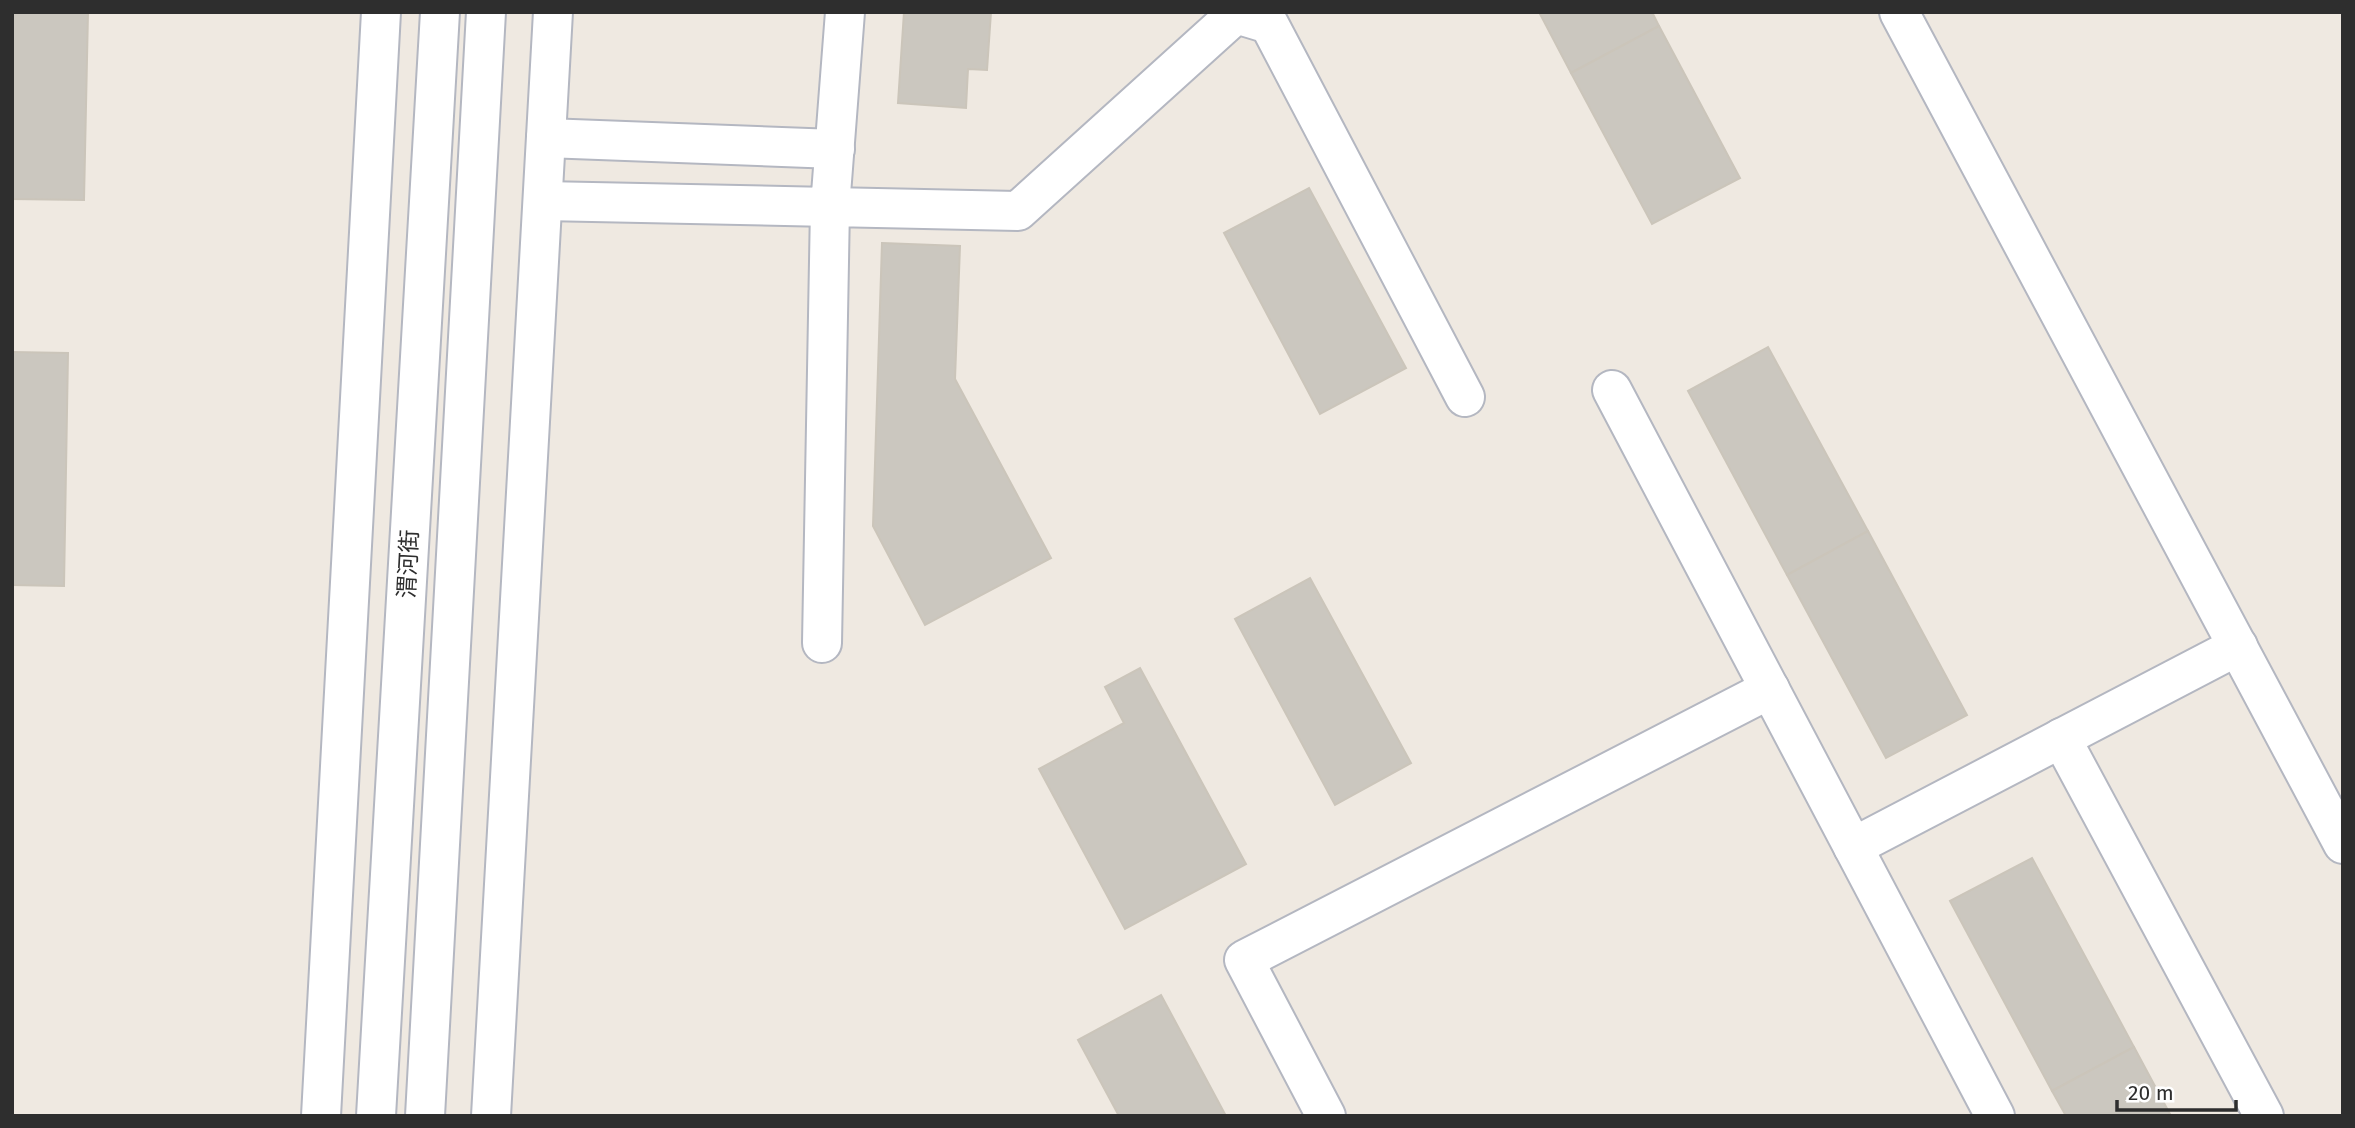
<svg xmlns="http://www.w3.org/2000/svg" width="2355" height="1128" viewBox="0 0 2355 1128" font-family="'Fira Sans','Noto Sans SC',sans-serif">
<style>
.building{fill:#cbc7bf;stroke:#cbc5ba;stroke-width:2}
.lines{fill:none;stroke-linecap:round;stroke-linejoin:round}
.minor-casing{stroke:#b4b7c1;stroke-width:42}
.minor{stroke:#fff;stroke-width:38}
.labels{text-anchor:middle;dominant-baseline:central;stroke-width:7;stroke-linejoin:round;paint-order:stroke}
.street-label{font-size:23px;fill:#2e2e2e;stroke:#fff}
</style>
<rect width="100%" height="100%" fill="#efe9e1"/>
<g class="building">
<path d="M12,12H88L84,200L12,199Z"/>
<path d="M904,12H991L987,70L968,69L966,108L898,103Z"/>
<path d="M1539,12H1652L1659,26L1571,73Z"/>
<path d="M1659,26L1740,178L1652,224L1571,73Z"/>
<path d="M1309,188L1406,368L1320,414L1224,233Z"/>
<path d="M882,243L960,246L955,379L1051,558L925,625L873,526Z"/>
<path d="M1768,347L1868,531L1787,575L1688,391Z"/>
<path d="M12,352L68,353L64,586L12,585Z"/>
<path d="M1868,531L1967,715L1886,758L1787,575Z"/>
<path d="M1310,578L1411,763L1335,805L1235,619Z"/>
<path d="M1140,668L1246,864L1125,929L1039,769L1124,723L1105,687Z"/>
<path d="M2032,858L2134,1047L2052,1091L1950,901Z"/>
<path d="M1161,995L1226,1116H1119L1078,1040Z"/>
<path d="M2134,1047L2171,1116H2066L2052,1091Z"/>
</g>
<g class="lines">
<defs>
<g id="minor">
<path d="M1899,12L2343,844"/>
<path d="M546,138L835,149"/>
<path d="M543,201L830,207L845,12"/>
<path d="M1612,390L1995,1116"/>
<path d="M822,643L830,207L1018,211L1236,14L1269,24L1465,397"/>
<path d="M2061,738L2264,1116"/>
<path d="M1853,847L2238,646"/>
<path d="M321,1116L381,12"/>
<path d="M376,1116L440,12"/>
<path d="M425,1116L486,12"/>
<path d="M491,1116L553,12"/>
<path d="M1326,1116L1244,960L1770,689"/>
</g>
</defs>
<use href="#minor" class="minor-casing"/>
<use href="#minor" class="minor"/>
</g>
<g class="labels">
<g class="street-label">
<text transform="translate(408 564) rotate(-87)">渭河街</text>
</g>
</g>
<rect width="2355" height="1128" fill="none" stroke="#2e2e2e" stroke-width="28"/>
<path d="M2117 1100v10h119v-10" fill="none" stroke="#2e2e2e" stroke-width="3.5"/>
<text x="2128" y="1100" font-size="21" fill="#2e2e2e" stroke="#ffffff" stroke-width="5" paint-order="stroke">20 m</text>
</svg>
